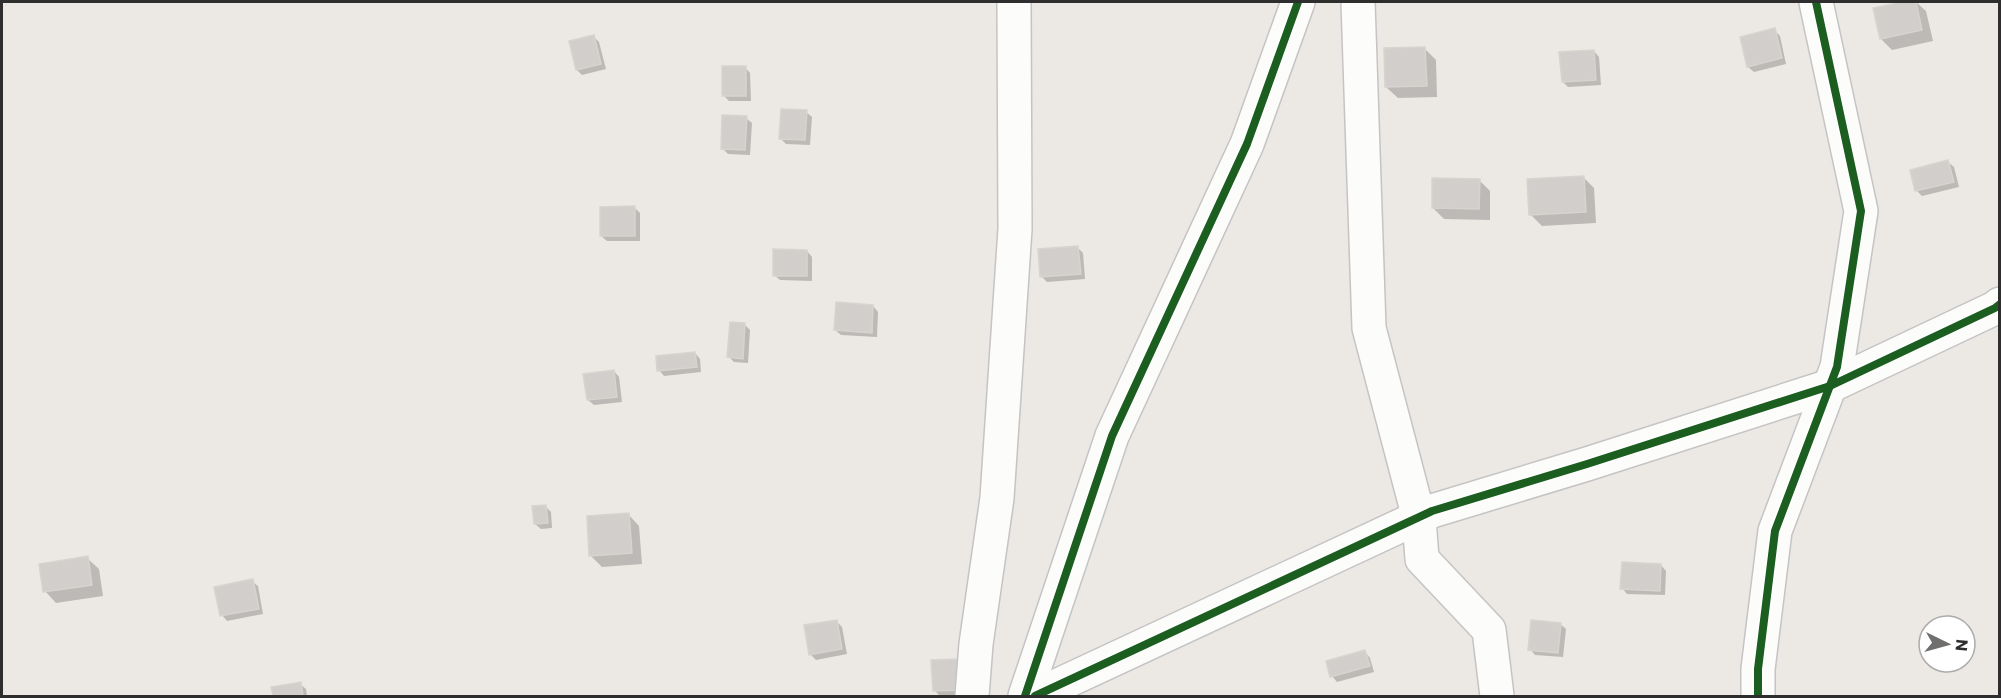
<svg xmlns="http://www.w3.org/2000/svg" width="2001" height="698" viewBox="0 0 2001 698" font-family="Commissioner,sans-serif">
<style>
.shadow{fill:#0003}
.building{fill:#d1cecb;stroke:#d7d4d0;stroke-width:1.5}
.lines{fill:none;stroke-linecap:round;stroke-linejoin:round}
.street-casing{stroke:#c5c4c5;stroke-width:36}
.street{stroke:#fcfcfb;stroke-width:33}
.cycleway-casing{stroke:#fff;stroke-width:11}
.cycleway{stroke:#1b5e20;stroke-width:8}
</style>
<rect width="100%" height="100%" fill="#ece8e4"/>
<g class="shadow">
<path d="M1909,2H1916L1926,11L1933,41L1892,50L1881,39L1875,9Z"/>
<path d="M1774,30L1780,36L1786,64L1754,72L1748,67Z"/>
<path d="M593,36L599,42L606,69L582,75L577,70Z"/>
<path d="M1424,48L1436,60L1437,97L1398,98L1386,87Z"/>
<path d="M1594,51L1599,57L1601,85L1568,87L1563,82Z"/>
<path d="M745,67L750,73L751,101H729L724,96Z"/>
<path d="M806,112L812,117L810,145L786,144L780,138Z"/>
<path d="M746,118L752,123L750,155L728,154L722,148Z"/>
<path d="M1948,162L1954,167L1959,187L1922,196L1917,191Z"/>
<path d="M1583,177L1594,188L1596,223L1542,226L1531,215Z"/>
<path d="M1479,180L1490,191V220L1444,219L1433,208Z"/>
<path d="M635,208L640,213V241H607L601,236Z"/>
<path d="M1078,248L1083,253L1085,279L1047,282L1042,277Z"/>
<path d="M807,251L812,257V281L780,280L774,275Z"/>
<path d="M873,306L878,312L877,337L841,335L835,330Z"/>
<path d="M744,324L750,330L748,363L734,362L729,357Z"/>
<path d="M695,353L700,359L701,372L664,376L659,370Z"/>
<path d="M614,371L619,377L622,402L594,405L588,400Z"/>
<path d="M545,506L551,512L552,528L541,529L535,524Z"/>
<path d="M628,514L639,526L642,564L602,567L591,556Z"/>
<path d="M87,558L99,569L103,596L56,603L45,591Z"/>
<path d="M1661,565L1666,571L1665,595L1627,594L1622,588Z"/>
<path d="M252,581L258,586L263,614L227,621L222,615Z"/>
<path d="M836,621L842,627L847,654L816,660L810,654Z"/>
<path d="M1560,624L1566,629L1563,657L1535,655L1530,649Z"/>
<path d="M1365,652L1370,658L1374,672L1337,682L1332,676Z"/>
<path d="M933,662L967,695L940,696L935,691Z"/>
<path d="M300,684L306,689L307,696H274L273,688Z"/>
</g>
<g class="building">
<path d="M1902,2H1916L1922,30L1880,39L1873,8Z"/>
<path d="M1775,28L1782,58L1747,67L1740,37Z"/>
<path d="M594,35L601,64L576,70L569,41Z"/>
<path d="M1425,47L1427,86L1385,87L1384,48Z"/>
<path d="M1594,50L1596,80L1562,82L1559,52Z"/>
<rect x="722" y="66" width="24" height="30"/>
<path d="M781,109L807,110L805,140L779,139Z"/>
<path d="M722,115L747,116L745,150L721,149Z"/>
<path d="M1948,160L1954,182L1915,191L1910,170Z"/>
<path d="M1584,176L1586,212L1529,215L1527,179Z"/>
<path d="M1432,178L1480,179L1479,209L1432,208Z"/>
<path d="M635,206V236H600V207Z"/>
<path d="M1078,246L1081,274L1040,277L1038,249Z"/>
<path d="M773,249L807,250V276H773Z"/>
<path d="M836,302L873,305L872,333L834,330Z"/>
<path d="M730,322L745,323L743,359L727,357Z"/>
<path d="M695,352L697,367L657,371L656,356Z"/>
<path d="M614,370L617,397L587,400L583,374Z"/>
<path d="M546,505L548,523L534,524L532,506Z"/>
<path d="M629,513L632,553L589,556L587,516Z"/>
<path d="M88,556L92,585L43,592L39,564Z"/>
<path d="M1622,562L1661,564L1660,591L1620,589Z"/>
<path d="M253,579L259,609L220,616L214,587Z"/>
<path d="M837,620L842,649L809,655L804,625Z"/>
<path d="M1531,620L1561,623L1558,653L1528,650Z"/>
<path d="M1365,650L1370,666L1330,677L1326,661Z"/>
<path d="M961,659L962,690L933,691L931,660Z"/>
<path d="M301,682L303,696H273L271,687Z"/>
</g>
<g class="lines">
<defs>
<g id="street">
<path d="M1358,2L1369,328L1419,518L1422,559L1489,630L1497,696"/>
<path d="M972,696L976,644L997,498L1015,229L1014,2"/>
<path d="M1025,696L1112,436L1247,144L1298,2"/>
<path d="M1035,696L1432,511L1587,464L1830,386L1995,308L2000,304"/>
<path d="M1758,696V669L1775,531L1837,367L1861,211L1816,2"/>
</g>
</defs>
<use href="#street" class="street-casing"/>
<use href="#street" class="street"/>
<defs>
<g id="cycleway">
<path d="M1025,696L1112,436L1247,144L1298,2"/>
<path d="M1035,696L1432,511L1587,464L1830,386L1995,308L2000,304"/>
<path d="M1758,696V669L1775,531L1837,367L1861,211L1816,2"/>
</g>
</defs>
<use href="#cycleway" class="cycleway-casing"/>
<use href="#cycleway" class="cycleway"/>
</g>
<rect width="2001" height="698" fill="none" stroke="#2e2e2e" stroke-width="6"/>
<g transform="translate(1947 644) rotate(95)"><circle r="28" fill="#ffffff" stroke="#ababab" stroke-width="1.5"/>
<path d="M0-4.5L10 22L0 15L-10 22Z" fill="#706f6e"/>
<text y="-9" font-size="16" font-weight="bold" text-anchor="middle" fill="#2e2e2e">N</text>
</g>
</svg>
